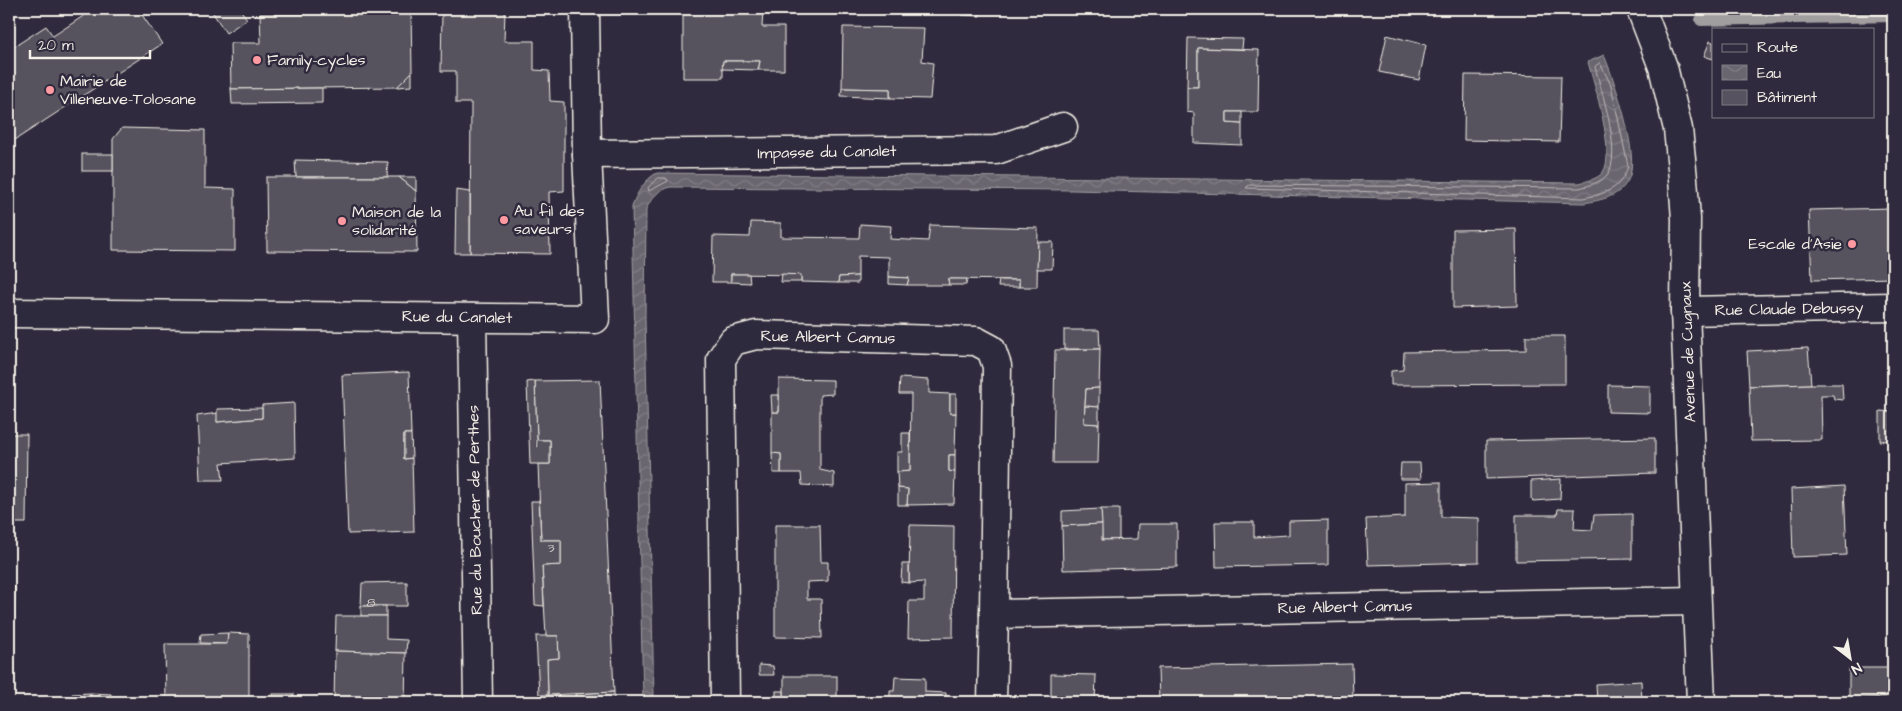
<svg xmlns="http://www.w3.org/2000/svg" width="1902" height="711" viewBox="0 0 1902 711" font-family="'Architects Daughter',sans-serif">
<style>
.water{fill:url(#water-waves);stroke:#a19ea0}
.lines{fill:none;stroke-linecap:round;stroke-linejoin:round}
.shore{stroke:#bdb9b8;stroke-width:1}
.stream{stroke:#a19ea0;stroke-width:12}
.building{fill:#56525f;stroke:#f4f1e8}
.minor-casing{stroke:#f4f1e8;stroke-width:31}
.minor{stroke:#2f2a3d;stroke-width:28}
.poi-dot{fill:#ff9aa2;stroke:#2f2a3d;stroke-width:2}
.labels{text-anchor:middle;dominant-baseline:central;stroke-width:5;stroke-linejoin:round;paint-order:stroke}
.number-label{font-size:14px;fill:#ccc9c6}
.poi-label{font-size:16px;fill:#f4f1e8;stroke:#2f2a3d;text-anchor:start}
.street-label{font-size:16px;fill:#f4f1e8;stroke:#2f2a3d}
</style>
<defs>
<pattern id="water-waves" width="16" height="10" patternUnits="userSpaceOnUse" patternTransform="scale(1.25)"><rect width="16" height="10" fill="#6a6670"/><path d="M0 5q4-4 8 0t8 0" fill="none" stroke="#807c84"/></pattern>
</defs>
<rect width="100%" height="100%" fill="#2f2a3d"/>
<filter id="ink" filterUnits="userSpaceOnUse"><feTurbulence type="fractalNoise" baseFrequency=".02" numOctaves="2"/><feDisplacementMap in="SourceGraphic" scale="10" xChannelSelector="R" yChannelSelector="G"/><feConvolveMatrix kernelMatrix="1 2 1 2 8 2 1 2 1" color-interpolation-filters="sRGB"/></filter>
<g filter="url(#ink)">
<path class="water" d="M1604,55C1614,79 1640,155 1629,178C1621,197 1601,200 1584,203L1072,190L670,187C658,190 651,198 646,210L645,318L654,696V702H643L632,207C635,195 646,178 657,173L1579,183C1587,181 1598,179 1603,172C1616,154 1594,84 1588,62Z"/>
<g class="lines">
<g class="shore">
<path d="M1600,63L1611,85L1628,166C1621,190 1604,194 1583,198L1246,188L1249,185L1579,188C1588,186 1600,183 1607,175C1623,155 1601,90 1595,67Z"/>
<path d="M658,178H666L668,181L649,191L648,188Z"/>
</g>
<path class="stream" d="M1701,20L1893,16"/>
</g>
<g class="building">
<path d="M94,9H138L162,44L15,140L9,130V50L46,26L53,36Z"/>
<path d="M213,9H240L247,19L226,33L211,10Z"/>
<path d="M322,9H411L412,72L397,87L231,89L230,43H261L260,14H322Z"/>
<path d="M683,9L763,10L762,27H784V70H758L760,61H723V78H683Z"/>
<path d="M962,9H981L980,16L962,15Z"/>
<path d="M442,11H505L504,41H534V70L549,71L550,101L564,102V191L549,192L550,254L470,253L471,103H456V71H441Z"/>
<path d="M843,27L924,28L922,61L933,63L930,99L890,98V89L842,88Z"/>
<path d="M1387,35L1426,45L1419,80L1379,72Z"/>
<path d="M1188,38L1243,39L1242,49L1198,48V87H1187Z"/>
<path d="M1710,41L1713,42V59L1704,56Z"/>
<path d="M1198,48L1259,50L1258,112H1227V123L1242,124V145L1194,143V113L1187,112V87H1198Z"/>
<path d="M723,61H760L758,70L722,69Z"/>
<path d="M412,72V86L397,87Z"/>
<path d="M1465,75L1561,76L1559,142L1464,140Z"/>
<path d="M322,88V103L232,104L231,89Z"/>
<path d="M842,88L890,89V98L841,96Z"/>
<path d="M1227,112H1242V124L1227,123Z"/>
<path d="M122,128L205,130V188L235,189V251L113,250V139Z"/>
<rect x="82" y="154" width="31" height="17"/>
<path d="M295,160L388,162L387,177H296Z"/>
<path d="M266,177H399L416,191L417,252L267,251Z"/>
<path d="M399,177H416V191Z"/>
<path d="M456,190L470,192V253H455Z"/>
<path d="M1893,208V278L1812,280L1809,210Z"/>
<path d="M751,222L781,223V237L859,238L860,224L891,226L890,239L928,241L930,225L1038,228L1037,287H1019V280L948,279L949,285H907L909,278L889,277V257L858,256V276L839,277L838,283L801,282V275L731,274V282H712L713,236L750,237Z"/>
<path d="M1516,229L1517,306L1453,308V230Z"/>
<path d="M1038,242H1053L1052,269H1037Z"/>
<path d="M731,274H749L750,283L731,282Z"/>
<path d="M782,274L801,275V282H781Z"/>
<path d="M858,276V283H838L839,277Z"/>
<path d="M889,277L909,278L907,285L889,284Z"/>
<path d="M948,279H967L966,285H949Z"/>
<path d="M999,280H1019V287H998Z"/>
<path d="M1064,330H1099L1100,349H1064Z"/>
<path d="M1526,336H1565V384L1391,385V371L1403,370L1404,352L1526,350Z"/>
<path d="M1808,348L1811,384L1749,386L1747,351Z"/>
<path d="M1100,349L1099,388L1086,389L1084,423L1099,424L1098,463H1053L1055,350Z"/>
<path d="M409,372L411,434H404V459L412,458L414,532L348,534L342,375Z"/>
<path d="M900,378L929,380V393L950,394V413H956L955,455H949V471L955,472L954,504L907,505L908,489L898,488L897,472L910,471L911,394H899Z"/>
<path d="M779,379L833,380V394L820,395V470L834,473V487L802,485L801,473H781V454L772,453V412H779Z"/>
<path d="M600,380L614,692L548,695L547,659L559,658L558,636H546L542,566L561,565V540H541L538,464H550V440H537L535,381Z"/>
<path d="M535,381L537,440H550V464H530L527,382Z"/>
<path d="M1811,384H1842L1843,400L1834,399L1833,395H1821L1822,440L1751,441L1749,386Z"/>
<path d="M1608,385L1650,386V413L1608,412Z"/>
<path d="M1099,388V407L1085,406L1086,389Z"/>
<rect x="950" y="394" width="6" height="19"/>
<path d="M771,395H779V412H772Z"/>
<path d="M294,403L295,458L221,463L223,480H200L197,416L218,413L217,422L262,418V405Z"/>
<path d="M1085,406L1099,407V424L1084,423Z"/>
<path d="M262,408V418L217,422V409Z"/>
<path d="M1880,411L1893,412V440L1880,441Z"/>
<path d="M902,433H910V471L897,472V452H902Z"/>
<path d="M9,434H27L26,523H9Z"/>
<path d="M404,434H411L412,458L404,459Z"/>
<path d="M1655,438V473L1486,479V441Z"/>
<path d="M772,453L781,454V473H773Z"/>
<path d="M949,455H955V472L949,471Z"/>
<path d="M1401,463H1420L1421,479H1400Z"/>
<path d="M1561,479L1560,499L1533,501L1531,499V481Z"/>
<path d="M1441,482V517L1479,518V562L1368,565L1366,519L1405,517V483Z"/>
<path d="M1844,486L1847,555L1793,557L1791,489Z"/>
<path d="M898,488L908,489L907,505H898Z"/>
<path d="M531,501H539L541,540H561V565L542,566L544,606L535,605Z"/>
<path d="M1101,509H1119V540H1102Z"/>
<path d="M1101,509L1102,524L1062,526V511Z"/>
<path d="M1558,509H1575L1574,529L1592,530L1594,515L1632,514V559L1516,561V515H1557Z"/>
<path d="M1328,520V565L1216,567L1215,522H1254V537L1289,535V521Z"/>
<path d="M1102,524V540L1137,539L1138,524H1177V567L1063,570L1062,526Z"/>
<path d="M775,525H820L821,562H828V581L807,582V599H821L822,638L775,637Z"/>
<path d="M910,525L954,526L953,637L908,638L909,601H924V582L909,583Z"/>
<path d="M902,564H909V583L901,582Z"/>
<path d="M407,582V606H361L362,583Z"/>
<path d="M9,587H15L14,631H9Z"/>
<rect x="361" y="606" width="25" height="10"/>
<path d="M336,616H386V639L407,640L406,653L335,651Z"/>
<path d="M228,633L227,644L200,643L201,634Z"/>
<path d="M228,633L249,634V698L166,699L165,644H227Z"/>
<path d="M536,636H558L559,658L547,659L548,695H539Z"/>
<path d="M335,651L406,653L405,702H334Z"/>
<path d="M1352,664L1353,701L1159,702L1158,668Z"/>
<path d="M759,665L773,666L774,675H759Z"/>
<path d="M1849,668H1893V702H1879V698L1849,699Z"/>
<path d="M1051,674L1096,675L1095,702H1051Z"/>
<rect x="784" y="676" width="53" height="26"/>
<path d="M895,677L925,678V692L946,693V702H890V691H894Z"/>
<path d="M1641,681L1642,702H1597L1596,684Z"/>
<rect x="776" y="691" width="8" height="11"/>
<path d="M614,692V702H576L575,694Z"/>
<path d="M91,693V702H72V694Z"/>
<path d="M91,693L111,694V702H91Z"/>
<rect x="273" y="694" width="21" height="8"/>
</g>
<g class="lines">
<defs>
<g id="minor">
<path d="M1641,9L1663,67L1678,129L1683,179L1686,219L1685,311L1701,702"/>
<path d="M587,154L996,150L1063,127"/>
<path d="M1685,311L1893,307"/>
<path d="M9,313L595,319L587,154L585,9"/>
<path d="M472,318L478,702"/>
<path d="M725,702L721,359L733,341L756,335L976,341L991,349L997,366L994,614L1696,601"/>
<path d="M992,702L994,614"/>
</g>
</defs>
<use href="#minor" class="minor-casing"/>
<use href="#minor" class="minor"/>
</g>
</g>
<g class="poi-dot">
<circle cx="257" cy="60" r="5"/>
<circle cx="50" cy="90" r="5"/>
<circle cx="504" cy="220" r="5"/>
<circle cx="342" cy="221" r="5"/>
<circle cx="1852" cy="244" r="5"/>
</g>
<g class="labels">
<g class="number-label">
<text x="537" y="443">1</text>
<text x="551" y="548">3</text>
<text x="371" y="603">8</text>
</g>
<g class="poi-label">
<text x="267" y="60">Family-cycles</text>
<text x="60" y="81">Mairie de<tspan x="60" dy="18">Villeneuve-Tolosane</tspan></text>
<text x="514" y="211">Au fil des<tspan x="514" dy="18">saveurs</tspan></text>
<text x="352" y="212">Maison de la<tspan x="352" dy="18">solidarité</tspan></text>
<text x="1842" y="244" text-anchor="end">Escale d'Asie</text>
</g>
<g class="street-label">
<text transform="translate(827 152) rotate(-1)">Impasse du Canalet</text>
<text transform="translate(1789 309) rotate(-1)">Rue Claude Debussy</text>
<text transform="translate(457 317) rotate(1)">Rue du Canalet</text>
<text transform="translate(828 337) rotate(1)">Rue Albert Camus</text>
<text transform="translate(1688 352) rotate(-92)">Avenue de Cugnaux</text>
<text transform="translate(475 510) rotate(-91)">Rue du Boucher de Perthes</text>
<text transform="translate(1345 607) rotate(-1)">Rue Albert Camus</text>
</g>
</g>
<rect width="1902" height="711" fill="none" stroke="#2f2a3d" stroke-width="30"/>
<rect x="15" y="15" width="1872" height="681" fill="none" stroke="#f4f1e8" stroke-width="2" filter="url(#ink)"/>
<rect x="1712" y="28" width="162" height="90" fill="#2f2a3d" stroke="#7e7a81"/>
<rect x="1722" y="44" width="25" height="8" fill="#2f2a3d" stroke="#7e7a81"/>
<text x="1757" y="52" font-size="15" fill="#f4f1e8">Route</text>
<rect x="1722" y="65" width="25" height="15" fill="url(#water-waves)" stroke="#7e7a81"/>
<text x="1757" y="78" font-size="15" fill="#f4f1e8">Eau</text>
<rect x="1722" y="90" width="25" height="15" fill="#56525f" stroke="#7e7a81"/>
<text x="1757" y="102" font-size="15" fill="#f4f1e8">Bâtiment</text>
<g transform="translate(1850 658) rotate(149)" stroke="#2f2a3d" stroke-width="4" paint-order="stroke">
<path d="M0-4L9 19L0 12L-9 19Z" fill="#f4f1e8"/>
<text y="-8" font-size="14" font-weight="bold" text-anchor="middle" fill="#f4f1e8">N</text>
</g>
<path d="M30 50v8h120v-8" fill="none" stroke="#f4f1e8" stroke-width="2.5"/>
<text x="38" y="50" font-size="15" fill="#f4f1e8" stroke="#2f2a3d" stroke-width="4" paint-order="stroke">20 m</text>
</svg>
